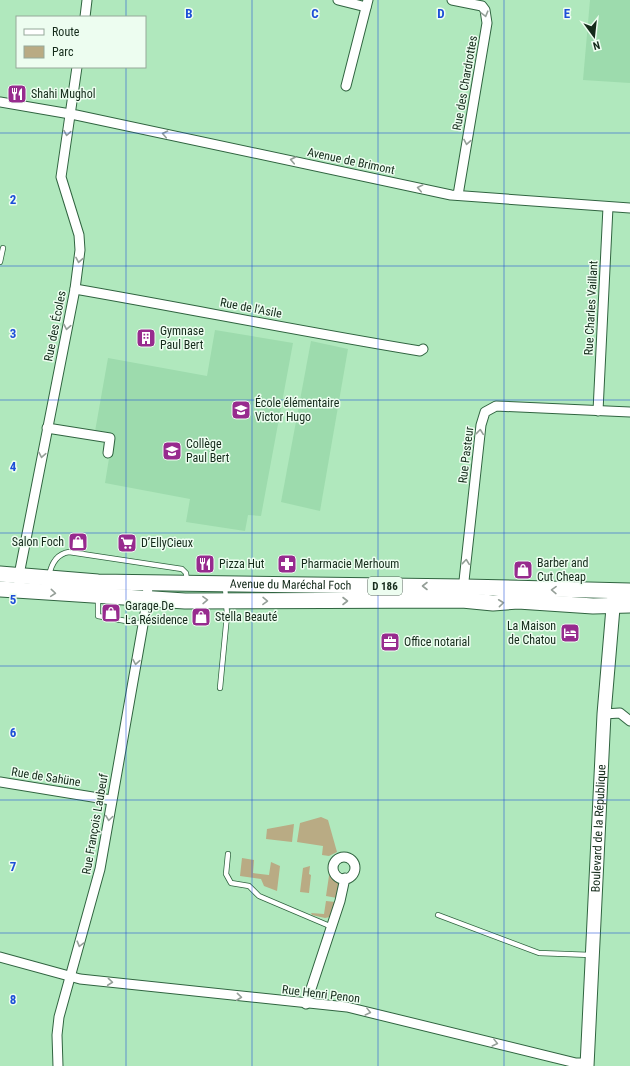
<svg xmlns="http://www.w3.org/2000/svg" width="630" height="1066" viewBox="0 0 630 1066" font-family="'Roboto Condensed',sans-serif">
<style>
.built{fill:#9ddbad}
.green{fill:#b9ab84}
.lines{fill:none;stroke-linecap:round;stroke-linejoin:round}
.lane-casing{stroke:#306440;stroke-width:6}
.street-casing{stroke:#306440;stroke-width:11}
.secondary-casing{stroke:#306440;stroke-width:15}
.primary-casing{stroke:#306440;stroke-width:17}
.lane{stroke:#fff;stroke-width:4.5}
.street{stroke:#fff;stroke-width:9}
.secondary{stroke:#fff;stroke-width:13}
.primary{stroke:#fff;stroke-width:15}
.oneway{stroke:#959f98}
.grid{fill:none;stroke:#1d4ed8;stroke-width:1;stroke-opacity:0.55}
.labels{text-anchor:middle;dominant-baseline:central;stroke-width:3;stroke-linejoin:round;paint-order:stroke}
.shield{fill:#edfdf0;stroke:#55695a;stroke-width:1}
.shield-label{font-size:11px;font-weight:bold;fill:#142a1a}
.street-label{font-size:12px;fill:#142a1a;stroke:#edfdf0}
.poi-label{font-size:12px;fill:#142a1a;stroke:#edfdf0;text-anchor:start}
.grid-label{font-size:13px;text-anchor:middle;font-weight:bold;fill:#1d4ed8;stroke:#edfdf0;stroke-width:3;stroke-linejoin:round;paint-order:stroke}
</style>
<rect width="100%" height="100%" fill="#b0e8bd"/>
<g class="built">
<path d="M590,0H630V83L583,80Z"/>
<path d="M215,330L293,343L261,516L248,515L245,531L186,522L190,499L105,483L112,440L94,437L108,358L207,376Z"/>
<path d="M311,341L348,349L320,511L281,502Z"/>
</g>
<g class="green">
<path d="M321,817L328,820L337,852L329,856L322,855L323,846L297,842L300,823Z"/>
<path d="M294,824L292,842L266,839L267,829Z"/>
<path d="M242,858L254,860L253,873L269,875L271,862L280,866L277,891L264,886L261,879L240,876Z"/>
<path d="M310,866L309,874L311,875L309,893L300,892L303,868Z"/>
<path d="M330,869L334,879L339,882L337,898L326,896Z"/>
<path d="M326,901L336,902L330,917L325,918L312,915L311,913L324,914Z"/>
</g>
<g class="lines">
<defs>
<g id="lane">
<path d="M0,262L3,248"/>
<path d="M49,576C51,565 56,554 69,552L182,569L186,573L187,581"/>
<path d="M98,598V616L143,624"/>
<path d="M220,688L227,615L225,586"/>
<path d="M228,854L226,874L231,883L249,886L259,896L332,927"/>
<path d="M438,915L539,953L591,955"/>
</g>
<g id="street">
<path d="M338,0L366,7"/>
<path d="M452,0L482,6L485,10L487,23L458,195"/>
<path d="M85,17L87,0"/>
<path d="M346,86L368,0"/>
<path d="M0,102L76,115L451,195L630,208"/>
<path d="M75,289C190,309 304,332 420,351L423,349"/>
<path d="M598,411L608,207"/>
<path d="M47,428L110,438L108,453"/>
<path d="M18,580L75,289L80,250L79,235L61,177L77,67"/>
<path d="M463,590L481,425L485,412L496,406L630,412"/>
<path d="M604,714L620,713L630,721"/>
<path d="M0,782L111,800"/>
<circle cx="344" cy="868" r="11"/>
<path d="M0,957L80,979L347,1007L576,1063H588"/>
<path d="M306,1004L340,901L345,878"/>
<path d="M58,1066L57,1035L59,1017L100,869L147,602L148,583"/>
</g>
<g id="secondary">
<path id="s1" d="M587,1066L604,714L614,596"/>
</g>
<g id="primary">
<path id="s2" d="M0,574L98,582L464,587L630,591"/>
<path d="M0,589L185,601L462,600L493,603L518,601L593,606L630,605"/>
</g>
</defs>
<use href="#lane" class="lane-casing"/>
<use href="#street" class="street-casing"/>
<use href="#secondary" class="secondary-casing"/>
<use href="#primary" class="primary-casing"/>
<use href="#lane" class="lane"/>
<use href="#street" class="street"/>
<use href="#secondary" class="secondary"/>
<use href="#primary" class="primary"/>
</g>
<defs><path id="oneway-chevron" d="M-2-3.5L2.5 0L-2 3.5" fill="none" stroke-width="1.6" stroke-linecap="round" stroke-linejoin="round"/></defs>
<g class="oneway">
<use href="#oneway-chevron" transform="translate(485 14) rotate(75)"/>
<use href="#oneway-chevron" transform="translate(67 133) rotate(99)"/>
<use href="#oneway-chevron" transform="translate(165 134) rotate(-168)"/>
<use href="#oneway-chevron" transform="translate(467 142) rotate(100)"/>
<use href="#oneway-chevron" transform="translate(293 160) rotate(-168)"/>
<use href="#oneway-chevron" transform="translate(420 188) rotate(-168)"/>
<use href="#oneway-chevron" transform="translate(79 260) rotate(100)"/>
<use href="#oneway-chevron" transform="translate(67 327) rotate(101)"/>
<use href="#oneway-chevron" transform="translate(480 432) rotate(-84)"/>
<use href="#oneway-chevron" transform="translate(42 455) rotate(101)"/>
<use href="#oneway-chevron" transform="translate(466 562) rotate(-84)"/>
<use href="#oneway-chevron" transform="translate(425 586) rotate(-180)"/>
<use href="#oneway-chevron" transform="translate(554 590) rotate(-179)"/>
<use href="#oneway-chevron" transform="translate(53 593) rotate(5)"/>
<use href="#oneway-chevron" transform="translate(205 600) rotate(-1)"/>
<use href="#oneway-chevron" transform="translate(265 601) rotate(1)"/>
<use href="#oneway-chevron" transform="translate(345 601)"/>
<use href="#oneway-chevron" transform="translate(501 603) rotate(-6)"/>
<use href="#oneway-chevron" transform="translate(136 662) rotate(100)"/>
<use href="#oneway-chevron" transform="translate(109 818) rotate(98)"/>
<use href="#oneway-chevron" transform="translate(80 944) rotate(105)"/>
<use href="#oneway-chevron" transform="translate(110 982) rotate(6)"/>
<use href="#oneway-chevron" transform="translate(239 997) rotate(6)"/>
<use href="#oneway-chevron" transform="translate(368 1012) rotate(14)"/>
<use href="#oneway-chevron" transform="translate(495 1043) rotate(14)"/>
</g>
<path class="grid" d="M126,0V17M252,0V1066M378,0V1066M504,0V1066M126,67V1066M0,133H630M0,266H630M0,400H630M0,533H630M0,666H630M0,800H630M0,933H630"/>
<defs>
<symbol id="restaurant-square" viewBox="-11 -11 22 22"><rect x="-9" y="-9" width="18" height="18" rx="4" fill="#972b8e" stroke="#edfdf0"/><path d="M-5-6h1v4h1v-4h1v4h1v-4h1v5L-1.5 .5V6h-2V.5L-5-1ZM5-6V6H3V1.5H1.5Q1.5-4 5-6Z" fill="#fff"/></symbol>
<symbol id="building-square" viewBox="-11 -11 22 22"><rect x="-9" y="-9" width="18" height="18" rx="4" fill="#972b8e" stroke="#edfdf0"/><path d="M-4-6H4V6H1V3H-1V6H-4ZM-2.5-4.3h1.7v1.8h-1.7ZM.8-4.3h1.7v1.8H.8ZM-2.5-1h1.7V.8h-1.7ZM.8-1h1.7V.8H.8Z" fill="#fff"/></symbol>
<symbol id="school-square" viewBox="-11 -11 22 22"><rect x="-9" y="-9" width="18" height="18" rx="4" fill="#972b8e" stroke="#edfdf0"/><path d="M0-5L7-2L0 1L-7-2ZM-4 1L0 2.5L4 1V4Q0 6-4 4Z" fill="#fff"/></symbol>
<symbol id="shop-square" viewBox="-11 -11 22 22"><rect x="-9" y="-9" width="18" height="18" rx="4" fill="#972b8e" stroke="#edfdf0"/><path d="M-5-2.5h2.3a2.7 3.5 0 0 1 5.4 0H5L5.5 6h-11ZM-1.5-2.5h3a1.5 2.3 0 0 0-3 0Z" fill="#fff"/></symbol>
<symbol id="supermarket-square" viewBox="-11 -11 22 22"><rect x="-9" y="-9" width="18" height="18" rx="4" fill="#972b8e" stroke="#edfdf0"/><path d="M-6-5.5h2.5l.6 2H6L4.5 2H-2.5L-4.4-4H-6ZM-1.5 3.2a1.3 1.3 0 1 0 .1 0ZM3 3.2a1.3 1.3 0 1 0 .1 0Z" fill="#fff"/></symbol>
<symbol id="pharmacy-square" viewBox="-11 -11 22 22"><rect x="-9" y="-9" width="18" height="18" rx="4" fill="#972b8e" stroke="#edfdf0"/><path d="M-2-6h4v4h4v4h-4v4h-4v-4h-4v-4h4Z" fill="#fff"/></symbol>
<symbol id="hotel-square" viewBox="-11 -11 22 22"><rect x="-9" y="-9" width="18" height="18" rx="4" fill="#972b8e" stroke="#edfdf0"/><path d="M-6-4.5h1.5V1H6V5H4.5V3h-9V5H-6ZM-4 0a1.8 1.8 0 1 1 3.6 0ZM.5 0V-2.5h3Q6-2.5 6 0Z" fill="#fff"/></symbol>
<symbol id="office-square" viewBox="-11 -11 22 22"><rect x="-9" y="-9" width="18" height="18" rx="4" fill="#972b8e" stroke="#edfdf0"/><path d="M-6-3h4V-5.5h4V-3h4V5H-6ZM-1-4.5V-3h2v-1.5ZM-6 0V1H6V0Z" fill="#fff"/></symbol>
</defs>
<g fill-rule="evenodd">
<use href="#restaurant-square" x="6" y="83" width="22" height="22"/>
<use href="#building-square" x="135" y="327" width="22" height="22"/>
<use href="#school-square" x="230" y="399" width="22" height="22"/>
<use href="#school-square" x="161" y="440" width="22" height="22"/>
<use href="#shop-square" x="67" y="531" width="22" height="22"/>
<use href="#supermarket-square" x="116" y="532" width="22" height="22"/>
<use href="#restaurant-square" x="194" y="553" width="22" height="22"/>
<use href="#pharmacy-square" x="276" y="553" width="22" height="22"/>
<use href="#shop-square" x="512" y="559" width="22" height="22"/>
<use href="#shop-square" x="100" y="602" width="22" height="22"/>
<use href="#shop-square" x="190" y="606" width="22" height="22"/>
<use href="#hotel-square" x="559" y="622" width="22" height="22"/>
<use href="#office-square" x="379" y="631" width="22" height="22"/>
</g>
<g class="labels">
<rect class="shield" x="368" y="577" width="34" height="18" rx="3"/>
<g class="shield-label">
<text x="385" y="586">D 186</text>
</g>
<g class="street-label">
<text transform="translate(465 83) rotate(-80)">Rue des Chardrottes</text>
<text transform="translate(351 161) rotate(12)">Avenue de Brimont</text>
<text transform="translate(251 308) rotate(11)">Rue de l'Asile</text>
<text transform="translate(591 308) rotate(-87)">Rue Charles Vaillant</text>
<text transform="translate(55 326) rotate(-79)">Rue des Écoles</text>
<text transform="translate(466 455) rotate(-83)">Rue Pasteur</text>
<text stroke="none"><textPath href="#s2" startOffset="291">Avenue du Maréchal Foch</textPath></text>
<text transform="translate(46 777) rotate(9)">Rue de Sahüne</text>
<text transform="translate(95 824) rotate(-80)">Rue François Laubeuf</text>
<text stroke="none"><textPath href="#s1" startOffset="238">Boulevard de la République</textPath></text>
<text transform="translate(321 994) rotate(7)">Rue Henri Penon</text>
</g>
<g class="poi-label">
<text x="31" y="94">Shahi Mughol</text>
<text x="160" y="331">Gymnase<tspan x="160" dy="14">Paul Bert</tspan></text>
<text x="255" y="403">École élémentaire<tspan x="255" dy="14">Victor Hugo</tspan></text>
<text x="186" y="444">Collège<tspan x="186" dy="14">Paul Bert</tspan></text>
<text x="64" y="542" text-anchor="end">Salon Foch</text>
<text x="141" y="543">D’EllyCieux</text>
<text x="537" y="563">Barber and<tspan x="537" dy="14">Cut Cheap</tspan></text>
<text x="219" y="564">Pizza Hut</text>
<text x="301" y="564">Pharmacie Merhoum</text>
<text x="125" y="606">Garage De<tspan x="125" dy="14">La Résidence</tspan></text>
<text x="215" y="617">Stella Beauté</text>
<text x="556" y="626" text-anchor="end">La Maison<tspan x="556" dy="14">de Chatou</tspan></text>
<text x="404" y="642">Office notarial</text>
</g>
</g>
<g class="grid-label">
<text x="189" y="18">B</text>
<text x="315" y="18">C</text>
<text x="441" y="18">D</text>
<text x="567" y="18">E</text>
<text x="13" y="204">2</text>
<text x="13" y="338">3</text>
<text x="13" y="471">4</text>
<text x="13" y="604">5</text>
<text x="13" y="737">6</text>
<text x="13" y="871">7</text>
<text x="13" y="1004">8</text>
</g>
<rect x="16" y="16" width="130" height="52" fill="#edfdf0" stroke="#96a99a"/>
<rect x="24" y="29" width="20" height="6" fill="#ffffff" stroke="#96a99a"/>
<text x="52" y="36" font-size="12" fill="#142a1a">Route</text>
<rect x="24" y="46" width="20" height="12" fill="#b9ab84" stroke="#96a99a"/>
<text x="52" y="56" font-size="12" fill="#142a1a">Parc</text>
<g transform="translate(594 36) rotate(165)" stroke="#edfdf0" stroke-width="3" paint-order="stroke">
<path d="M0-3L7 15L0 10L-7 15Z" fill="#142a1a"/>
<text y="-6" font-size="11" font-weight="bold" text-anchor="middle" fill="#142a1a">N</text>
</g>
</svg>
